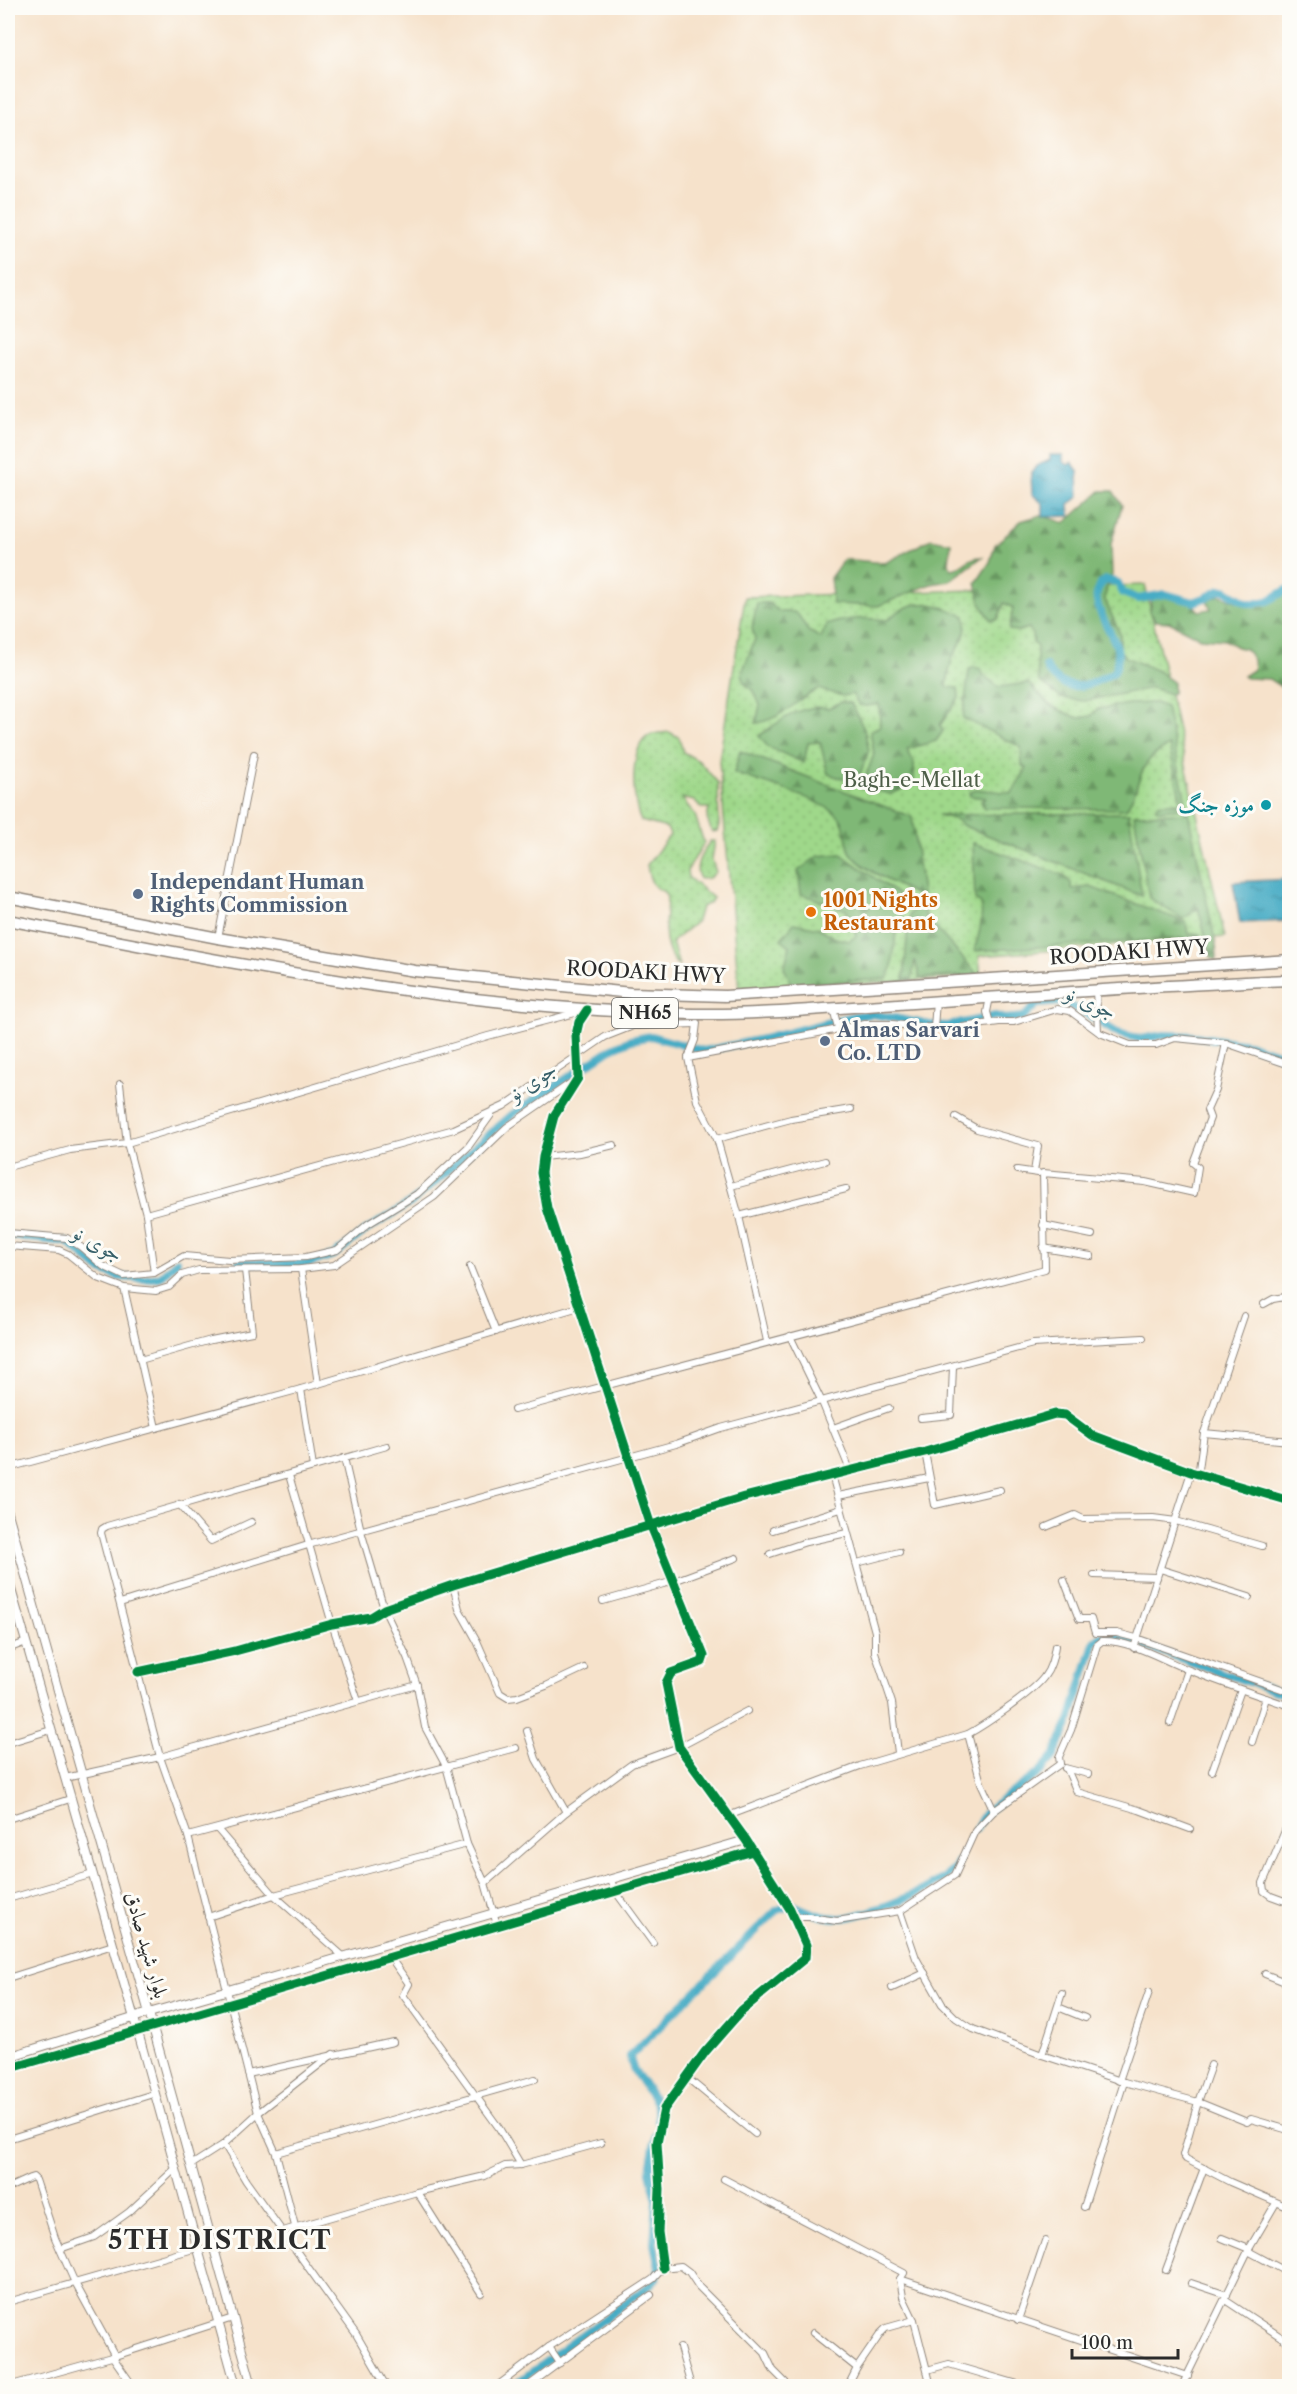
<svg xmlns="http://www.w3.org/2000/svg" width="1297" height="2394" viewBox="0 0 1297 2394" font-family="'Libre Caslon Text',Amiri,serif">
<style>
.green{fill:url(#green-dots);stroke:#65825a;stroke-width:1.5}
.forest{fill:url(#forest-firs);stroke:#557250;stroke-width:1.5}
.water{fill:url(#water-ripples);stroke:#386c78;stroke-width:1.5}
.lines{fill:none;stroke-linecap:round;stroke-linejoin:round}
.canal{stroke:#46acc5;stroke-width:8}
.street-casing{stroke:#90867b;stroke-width:8}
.secondary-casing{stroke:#90867b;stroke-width:10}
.highway-casing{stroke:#90867b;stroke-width:13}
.street{stroke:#fff;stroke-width:6}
.secondary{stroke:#fff;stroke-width:8}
.highway{stroke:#fff;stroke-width:10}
.cycleway-casing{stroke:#fdfcf7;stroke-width:13}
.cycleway{stroke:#00873e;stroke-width:9}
.culture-dot{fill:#0f9aa8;stroke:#fdfcf7;stroke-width:2}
.service-dot{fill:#5c6f8a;stroke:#fdfcf7;stroke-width:2}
.food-dot{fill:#e8710a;stroke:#fdfcf7;stroke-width:2}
.labels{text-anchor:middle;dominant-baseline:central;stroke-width:6;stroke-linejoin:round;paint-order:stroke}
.shield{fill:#fdfcf7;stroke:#6a6a68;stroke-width:1.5}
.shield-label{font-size:18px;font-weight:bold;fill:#2b2b2b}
.park-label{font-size:20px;fill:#4e5f48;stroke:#fdfcf7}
.culture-label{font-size:20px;font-weight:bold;fill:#0d838f;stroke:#fdfcf7;text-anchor:end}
.service-label{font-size:20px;font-weight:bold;fill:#4e5e75;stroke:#fdfcf7;text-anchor:start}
.food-label{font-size:20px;font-weight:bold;fill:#c56008;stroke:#fdfcf7;text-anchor:start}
.street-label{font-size:20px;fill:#2b2b2b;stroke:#fdfcf7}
.water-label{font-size:21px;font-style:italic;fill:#365f69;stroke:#fdfcf7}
.district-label{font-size:26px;font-weight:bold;letter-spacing:1.5px;fill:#2b2b2b;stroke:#fdfcf7}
</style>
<defs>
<pattern id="green-dots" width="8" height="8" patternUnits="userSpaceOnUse" patternTransform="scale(1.5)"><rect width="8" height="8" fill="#9fd88a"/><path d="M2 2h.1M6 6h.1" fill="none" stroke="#89ba77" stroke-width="1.8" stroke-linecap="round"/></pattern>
<pattern id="forest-firs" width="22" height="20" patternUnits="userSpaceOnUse" patternTransform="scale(1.5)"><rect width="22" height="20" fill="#7fb876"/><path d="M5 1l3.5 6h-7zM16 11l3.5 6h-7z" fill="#689661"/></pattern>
<pattern id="water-ripples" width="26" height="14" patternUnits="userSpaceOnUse" patternTransform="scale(1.5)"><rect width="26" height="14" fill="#46acc5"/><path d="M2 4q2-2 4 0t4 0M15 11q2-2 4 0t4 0" fill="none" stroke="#3b8ca0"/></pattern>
</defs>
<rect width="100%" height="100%" fill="#fdfcf7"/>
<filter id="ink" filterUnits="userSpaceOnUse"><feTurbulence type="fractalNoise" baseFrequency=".0167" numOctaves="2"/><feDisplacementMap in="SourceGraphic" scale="12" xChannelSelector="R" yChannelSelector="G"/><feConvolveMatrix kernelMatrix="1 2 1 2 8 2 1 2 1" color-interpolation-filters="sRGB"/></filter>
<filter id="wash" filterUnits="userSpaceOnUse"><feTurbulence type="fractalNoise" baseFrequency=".008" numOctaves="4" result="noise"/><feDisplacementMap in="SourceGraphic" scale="24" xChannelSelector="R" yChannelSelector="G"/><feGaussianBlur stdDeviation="1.35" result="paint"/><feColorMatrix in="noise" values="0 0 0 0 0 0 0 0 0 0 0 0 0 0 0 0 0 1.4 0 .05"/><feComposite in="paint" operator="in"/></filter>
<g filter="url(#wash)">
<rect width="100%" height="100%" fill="#f6e2cb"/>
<g class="green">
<path d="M1145,585L1225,937L979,956L981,977L739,990L719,761L745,597Z"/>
<path d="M669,732L679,737L683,752L699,761L718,783V788L719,825L717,831L712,832L707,819L709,808H701L694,801L682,798L695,815L704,843L687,871L688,877L713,898L710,903L701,907L697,921L672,942L679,966C665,954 664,932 666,914C666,908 668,900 666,895C664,890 659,890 655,887C650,882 648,872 647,865L670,835L667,828L641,821C632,803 628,746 650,735C655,733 664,733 669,732Z"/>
<path d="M710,841H715L712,860L716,872L709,878L700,879C692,865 703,853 710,841Z"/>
</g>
<g class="forest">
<path d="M1101,491H1113L1122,505L1111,544L1112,575L1106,590L1105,600L1120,634V650L1125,657L1158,671L1173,682V693L1170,694L1152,688L1084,701L1061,698L1039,681L1037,666V647L1033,643L1032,634L1029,628L1019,631L1009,630L1013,608L1004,603L998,619L991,620L981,604L976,583L990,562L995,545L1021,521L1041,515L1065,523Z"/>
<path d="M931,539L951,543L949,563L951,569C964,569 966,557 982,557L950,581L931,584L878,606L833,604L830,578L844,559L885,563Z"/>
<path d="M1289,590V692L1269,679L1246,678L1243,676L1254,669L1253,660L1246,649L1237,647L1225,640L1200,638L1169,622L1156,621L1150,612L1152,598C1170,593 1186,596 1199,611L1211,609L1207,600L1220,595C1254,608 1257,608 1289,590Z"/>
<path d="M757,603H768L780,612H794L799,616L808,631L821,638L826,625C848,618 865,617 888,620C914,595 935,603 965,616C969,633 961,642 953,657C949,667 948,676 947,687L958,688L959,698L940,725L943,731L936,741L907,749L914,763V785L890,794L862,787L874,754L870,731L880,726L879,704L867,706L859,705L852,694L843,696L818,689C797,700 780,720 756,723L760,705L755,693L744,682L742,673L755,639L752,628Z"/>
<path d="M974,667L981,669L984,676L999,687L1028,683L1051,706L1078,718L1091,716L1098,709L1129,704L1156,703L1166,707L1216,945L1217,957L1215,960L1211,957L1198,908L1183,919L1149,898L1134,814L1186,813L1185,808L1159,810L1156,808L1158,804L1181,802L1169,746C1135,762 1144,781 1126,809L984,808L981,801L985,798L970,796L969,793L975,789L1012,793L1027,768L1022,766L1021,747L963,718L969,670Z"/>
<path d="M841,702L851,703L864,729L869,750L860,774L844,779L828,774L820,742L808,743L804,763L768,747L759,736C780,721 801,703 829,708Z"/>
<path d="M740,751L912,817L925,916L978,975L920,978L915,960L912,979H904L908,924L910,914L921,901L917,895C900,887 861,869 851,853C845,843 847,827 840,818C825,799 758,782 734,773Z"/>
<path d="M1129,813L1142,896L964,826L955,819L938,815Z"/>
<path d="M973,843L1063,875L1071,883L1072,889L1090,887L1186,922L1188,934H1200L1202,937L976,951L975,947C980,933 983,919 981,904L975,900Z"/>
<path d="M841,854L900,896L904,910L896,932L892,968L887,979L792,984L784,968L790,946L781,939L794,923L819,928L835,938L849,941L856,936L852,920L846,910L801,894L798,871L818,856Z"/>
</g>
<g class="water">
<path d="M1050,455H1063V461L1068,465L1072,462L1078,471L1079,497L1069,504L1070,516L1043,517V504L1032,494L1031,474L1036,466L1050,460Z"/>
<path d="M1289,879V921L1240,923L1233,882Z"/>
</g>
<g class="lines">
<g class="canal">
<path d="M1046,666C1048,672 1050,673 1054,677C1073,695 1095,683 1114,672C1117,665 1119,656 1117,648C1113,631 1081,595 1106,580L1118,583L1123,593L1138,599L1165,594L1194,602L1207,597L1220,590H1225L1247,603H1257L1268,601L1290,588"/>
<path d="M8,1236L67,1242L99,1269L119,1277L145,1279L160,1277L177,1261"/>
<path d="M239,1262L308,1264L334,1255L365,1231L412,1202L513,1114L611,1049L631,1040L651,1036L704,1051L763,1039L852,1016L873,1014L930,1025L948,1026L996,1016L1005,1019L1024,1017L1037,1004L1060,1002L1080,1010L1117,1033L1141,1039L1164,1035L1195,1036L1248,1044L1290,1058"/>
<path d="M976,1828L986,1812L1040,1772L1054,1756L1070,1720L1094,1643L1099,1637L1112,1635L1290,1696"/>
<path d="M658,2122C664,2096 632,2082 630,2056L777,1910L793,1905C809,1912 824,1919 842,1918C866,1916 950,1885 958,1863"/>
<path d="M513,2386L649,2286L657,2277L659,2267L654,2244L657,2200L650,2171L656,2134"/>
</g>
</g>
</g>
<g filter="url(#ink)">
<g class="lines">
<defs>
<g id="street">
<path d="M218,938L254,754"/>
<path d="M1096,990L1098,1031"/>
<path d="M833,1008L838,1028"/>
<path d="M587,1010L579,1022L576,1035L578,1078L554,1116L543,1157L541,1173L547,1208L651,1526L704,1656L702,1662L671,1673L666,1683L679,1747L746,1840L790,1909L806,1945L805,1958L742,2010L705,2052L664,2109L657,2143L660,2190L658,2232L663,2268"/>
<path d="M697,1023L695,1040L688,1058L697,1101L717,1139L739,1216L767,1341"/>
<path d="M990,1023L987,1012L990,997"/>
<path d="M934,1028L936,1001"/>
<path d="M688,1058L865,1024H892L948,1029L999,1022H1014L1057,1009L1070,1011L1100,1033L1130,1045H1156L1175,1038L1226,1043L1290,1065"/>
<path d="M120,1084L127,1143L146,1214L154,1273"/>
<path d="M956,1117L977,1129L1038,1146L1034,1172"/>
<path d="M717,1139L791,1119L851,1109"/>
<path d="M543,1157L580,1153L614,1145"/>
<path d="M8,1167L70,1150L127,1143L488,1036L579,1012"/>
<path d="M1017,1170L1038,1173"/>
<path d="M731,1186L825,1161"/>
<path d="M146,1214L454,1129L504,1106L605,1037L633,1026L696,1024"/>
<path d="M739,1216L846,1189"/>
<path d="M1043,1225L1092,1235"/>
<path d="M8,1233L67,1238L81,1247L103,1266L124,1276L154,1273L184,1256L229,1260L306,1257L337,1250L368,1224L417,1194L468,1147L491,1115"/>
<path d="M8,1246L59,1250L68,1254L98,1278L124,1288L156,1291L169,1287L182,1275L199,1270L301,1269L334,1265L434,1197L507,1127L575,1080"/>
<path d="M1043,1248L1091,1256"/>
<path d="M470,1267L496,1332"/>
<path d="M301,1269L318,1384"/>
<path d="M124,1288L156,1428"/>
<path d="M1264,1304L1273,1299L1290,1296"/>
<path d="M790,1336L822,1402L850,1470"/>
<path d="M140,1360L211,1340L252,1332L245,1270"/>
<path d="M301,1389L313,1467"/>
<path d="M514,1410L1045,1269L1043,1173L1145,1182L1194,1193L1198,1167L1193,1163L1210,1118L1207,1110L1216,1090L1226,1043"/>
<path d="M921,1418L951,1415L953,1367"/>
<path d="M833,1428L889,1408"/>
<path d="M1204,1433L1290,1441"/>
<path d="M925,1452L935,1505L1000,1490"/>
<path d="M344,1458L361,1531L384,1609L407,1657L417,1685L425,1727L446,1766L467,1844L485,1883L497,1925"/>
<path d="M8,1468L301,1389L579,1307"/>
<path d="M289,1475L332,1624L358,1701"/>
<path d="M832,1475L875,1632V1652L892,1703L898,1753"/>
<path d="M838,1496L929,1478"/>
<path d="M179,1504L211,1541L251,1522"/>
<path d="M1046,1527L1075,1515L1083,1519L1153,1518L1176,1521L1262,1546"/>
<path d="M773,1530L841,1509"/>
<path d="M770,1554L806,1542L847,1533"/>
<path d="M857,1563L899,1552"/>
<path d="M1160,1569L1249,1597"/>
<path d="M1094,1575L1157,1577"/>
<path d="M1064,1580L1079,1619H1091L1095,1633H1117L1136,1638L1290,1692"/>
<path d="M453,1585L459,1609L477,1641L500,1693L508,1698L517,1697L546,1686L584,1668"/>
<path d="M603,1601L674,1581L736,1558"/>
<path d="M120,1603L308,1545L676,1444L721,1428L1033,1344L1143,1338"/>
<path d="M1134,1648L1191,1472L1199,1469L1204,1433L1244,1316"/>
<path d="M8,1649L26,1642"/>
<path d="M138,1672L235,1651L332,1624L371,1617L384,1609L453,1585L744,1497L925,1452L1055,1414L1065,1415L1092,1435L1191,1472L1290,1501"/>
<path d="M1170,1723L1188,1670"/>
<path d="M527,1731L536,1759L566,1812"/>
<path d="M968,1734L981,1783L994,1811"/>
<path d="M1252,1742L1266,1698"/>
<path d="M8,1743L51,1730"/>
<path d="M1060,1764L1059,1757L1071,1730L1097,1645L1102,1641C1131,1640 1162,1660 1189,1670C1222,1683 1256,1695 1290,1706"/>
<path d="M1065,1768L1088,1774"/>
<path d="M1067,1769L1077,1792L1139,1810L1190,1829"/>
<path d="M1212,1771L1241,1690"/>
<path d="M65,1778L160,1757L417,1685"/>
<path d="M728,1816L860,1766L968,1734C985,1725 1033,1692 1044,1677C1051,1668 1053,1658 1055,1646"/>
<path d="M8,1819L70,1799"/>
<path d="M1290,1819L1263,1883L1264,1891L1271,1896L1290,1903"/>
<path d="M218,1830L274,1895L344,1957"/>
<path d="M188,1836L516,1748"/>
<path d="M611,1880L615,1891L653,1943"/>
<path d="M485,1883L566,1812L632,1764L679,1747L747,1711"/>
<path d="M8,1899L93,1874"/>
<path d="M900,1911L916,1958L942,2004L956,2018L973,2029L1042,2055L1124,2082L1198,2102L1247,2122L1251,2119L1285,2129L1290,2127"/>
<path d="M208,1917L274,1895L467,1844"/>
<path d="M793,1917H809L837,1921L900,1911L955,1875L975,1831L994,1811L1060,1764"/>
<path d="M390,1957L409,1984L403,1995L499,2128L521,2165"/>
<path d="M1265,1974L1290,1984"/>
<path d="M8,1978L113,1945"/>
<path d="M892,1988L925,1973"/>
<path d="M1058,2007L1085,2018"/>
<path d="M1042,2055L1062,1993"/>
<path d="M1211,2065L1198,2102L1183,2155L1186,2159L1230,2182L1290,2208"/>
<path d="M248,2074L393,2042"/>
<path d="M686,2077L755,2134"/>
<path d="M1119,2081L1149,1992"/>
<path d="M8,2139L153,2094"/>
<path d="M224,2144L246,2181L356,2334L386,2386"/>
<path d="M276,2153L535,2079"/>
<path d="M191,2165L224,2144L258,2113L333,2054"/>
<path d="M724,2179L904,2273L900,2279L903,2297L914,2320L931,2386"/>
<path d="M8,2188L30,2178L33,2177L36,2180L55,2238L75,2283L115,2356"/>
<path d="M417,2192L481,2293"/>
<path d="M1084,2207L1124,2082"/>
<path d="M1287,2207L1290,2198"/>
<path d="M295,2226L276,2153L258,2113L188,1836L160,1757L101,1533L102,1529L107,1526L387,1446"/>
<path d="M283,2231L417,2192L485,2176L505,2166L521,2165L601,2143"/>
<path d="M1222,2238L1249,2249"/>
<path d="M60,2249L94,2237L129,2212L175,2169"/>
<path d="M1248,2251L1289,2273"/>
<path d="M1166,2270L1204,2168"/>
<path d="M900,2279L1188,2376"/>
<path d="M1191,2283L1227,2295"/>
<path d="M1225,2300L1290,2343"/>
<path d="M8,2302L197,2248"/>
<path d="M1018,2320L1045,2241"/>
<path d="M813,2333L857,2368"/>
<path d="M549,2347L560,2363"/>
<path d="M680,2348L691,2386"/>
<path d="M112,2356L133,2386"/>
<path d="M927,2370L949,2364L1024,2386"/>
<path d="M8,2386L115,2356L233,2318"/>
<path d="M497,2386L549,2347L653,2279L663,2268L681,2266L689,2272L699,2287L765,2353L773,2370L789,2386"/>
<path d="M528,2386L651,2295"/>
<path d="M848,2386L857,2368L881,2333L886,2328L914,2320"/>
<path d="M1182,2386L1249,2249L1276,2203"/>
</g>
<g id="secondary">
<path d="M8,1513L149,2013L252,2386"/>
<path d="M8,1579L134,2018L236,2386"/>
<path d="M8,2057L149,2013L746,1840"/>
<path d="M8,2069L753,1851"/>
</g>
<g id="highway">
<path d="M8,897L218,938L415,971L631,993L725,996L1290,960"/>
<path d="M8,920C234,964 462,1010 694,1014C757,1015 819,1009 882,1005C1018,996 1153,985 1290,980"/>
</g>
</defs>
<use href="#street" class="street-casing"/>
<use href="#secondary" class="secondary-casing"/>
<use href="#highway" class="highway-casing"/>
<use href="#street" class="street"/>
<use href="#secondary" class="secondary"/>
<use href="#highway" class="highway"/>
<defs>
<g id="cycleway">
<path d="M587,1010L579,1022L576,1035L578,1078L554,1116L543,1157L541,1173L547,1208L651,1526L704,1656L702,1662L671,1673L666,1683L679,1747L746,1840L790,1909L806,1945L805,1958L742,2010L705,2052L664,2109L657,2143L660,2190L658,2232L663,2268"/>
<path d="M138,1672L235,1651L332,1624L371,1617L384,1609L453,1585L744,1497L925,1452L1055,1414L1065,1415L1092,1435L1191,1472L1290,1501"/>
<path d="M8,2069L753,1851"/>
</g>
</defs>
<use href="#cycleway" class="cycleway-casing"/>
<use href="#cycleway" class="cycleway"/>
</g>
</g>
<circle class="culture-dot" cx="1266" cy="805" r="6"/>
<g class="service-dot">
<circle cx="138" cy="894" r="6"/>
<circle cx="825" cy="1041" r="6"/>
</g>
<circle class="food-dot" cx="811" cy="912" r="6"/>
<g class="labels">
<rect class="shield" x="612" y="998" width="66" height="30" rx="4.5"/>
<g class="shield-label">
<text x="645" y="1013">NH65</text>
</g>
<g class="park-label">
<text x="912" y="780">Bagh-e-Mellat</text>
</g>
<g class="culture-label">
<text x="1254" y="805">موزه جنگ</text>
</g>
<g class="service-label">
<text x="150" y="882">Independant Human<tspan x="150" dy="23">Rights Commission</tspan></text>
<text x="837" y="1030">Almas Sarvari<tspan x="837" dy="23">Co. LTD</tspan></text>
</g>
<g class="food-label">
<text x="823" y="900">1001 Nights<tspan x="823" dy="23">Restaurant</tspan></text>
</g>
<g class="street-label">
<text transform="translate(1129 952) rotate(-4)">ROODAKI HWY</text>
<text transform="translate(646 972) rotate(3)">ROODAKI HWY</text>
<text transform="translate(147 1945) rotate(74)">بلوار شهید صادق</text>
</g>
<g class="water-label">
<text transform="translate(1091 1002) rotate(24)">جوی نو</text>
<text transform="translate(532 1081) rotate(-34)">جوی نو</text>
<text transform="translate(98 1243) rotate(29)">جوی نو</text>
</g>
<g class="district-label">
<text x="220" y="2240">5TH DISTRICT</text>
</g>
</g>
<rect width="1297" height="2394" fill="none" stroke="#fdfcf7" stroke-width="30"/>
<path d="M1072 2349v9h106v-9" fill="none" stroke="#2b2b2b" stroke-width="3"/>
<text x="1081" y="2349" font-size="18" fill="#2b2b2b" stroke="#fdfcf7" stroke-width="4.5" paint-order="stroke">100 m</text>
</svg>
